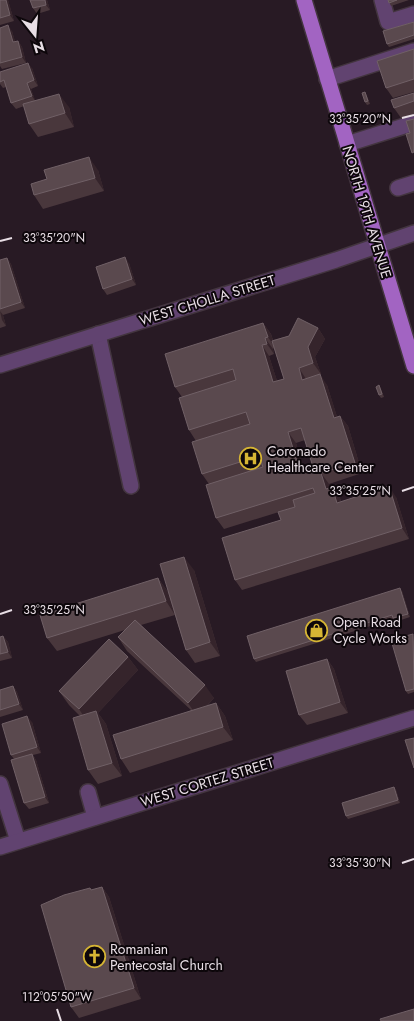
<svg xmlns="http://www.w3.org/2000/svg" width="414" height="1021" viewBox="0 0 414 1021" font-family="Jost,sans-serif">
<style>
.lines{fill:none;stroke-linecap:round;stroke-linejoin:round}
.minor-casing{stroke:#43353f;stroke-width:18}
.major-casing{stroke:#43353f;stroke-width:18}
.minor{stroke:#614370;stroke-width:15}
.major{stroke:#a264c2;stroke-width:15}
.wall{fill:#49373c;fill-rule:evenodd}
.shaded-wall{fill:#35242b}
.building{fill:#5a494e;stroke:#706066;fill-rule:evenodd}
.ticks{fill:none;stroke:#e8dee5;stroke-width:2}
.labels{text-anchor:middle;dominant-baseline:central;stroke-width:4;stroke-linejoin:round;paint-order:stroke}
.street-label{font-size:14px;fill:#e8dee5;stroke:#0d070b}
.poi-label{font-size:14px;fill:#e8dee5;stroke:#0d070b;text-anchor:start}
.ticks-label{font-size:12px;text-anchor:middle;fill:#e8dee5;stroke:#0d070b;stroke-width:4;stroke-linejoin:round;paint-order:stroke}
</style>
<rect width="100%" height="100%" fill="#281a24"/>
<g class="lines">
<defs>
<g id="minor">
<path d="M382,0L388,22L414,14"/>
<path d="M327,79L414,51"/>
<path d="M347,144L414,123"/>
<path d="M398,188L414,183"/>
<path d="M98,334L131,486"/>
<path d="M0,365L336,260L414,233"/>
<path d="M0,784L18,841"/>
<path d="M88,792L95,817"/>
<path d="M0,847L414,718"/>
</g>
<path id="major" d="M304,0L414,366"/>
</defs>
<use href="#minor" class="minor-casing"/>
<use href="#major" class="major-casing"/>
<use href="#minor" class="minor"/>
<use href="#major" class="major"/>
</g>
<g class="wall">
<path d="M0,0H8L14,21L0,25Z"/>
<path d="M47,0L50,10L37,14L33,8Z"/>
<path d="M388,0H409L391,6Z"/>
<path d="M414,22V39L389,47L387,44Z"/>
<path d="M0,28L12,31L15,42L18,41L22,47L26,63L2,69L0,66Z"/>
<path d="M414,49V92L393,98L386,88Z"/>
<path d="M32,68L38,86L31,89L35,101L69,107L74,127L38,137L29,124L24,106L16,109L11,103L6,87L3,88L0,84V72Z"/>
<path d="M365,92L367,96L370,104L367,105L365,102Z"/>
<path d="M414,93V114L401,118L394,108Z"/>
<path d="M98,170L104,191L43,209L34,195Z"/>
<path d="M7,258L11,264L25,308L3,315L6,326L0,328V260Z"/>
<path d="M129,263L136,285L107,295L103,289Z"/>
<path d="M263,323L271,334L273,340L318,328L325,339L315,357L321,374L315,376L327,385L337,417L340,416L348,426L362,473L329,484L330,488L332,487L340,498L341,501L396,497L409,539L242,590L235,580L281,520L295,507L224,529L216,518L209,484L202,474L196,441L189,430L182,397L175,387ZM274,348L284,379L277,381L269,356L274,354L273,349ZM305,440L313,467L304,469L296,443Z"/>
<path d="M379,385L381,389L384,397L381,398L379,395Z"/>
<path d="M194,570L220,656L195,663L186,650L175,615L141,625L214,698L208,705L216,703L225,716L233,740L130,773L121,759L191,710L127,651L118,637L125,630L57,651L47,638L158,578L168,592Z"/>
<path d="M402,591L410,617L395,622L393,619L256,662L254,659Z"/>
<path d="M414,635V692L408,694L406,691Z"/>
<path d="M3,636L8,642L12,658L0,661V637Z"/>
<path d="M128,657L138,670L98,713L106,724L122,776L98,784L88,770L80,716L69,705L59,691Z"/>
<path d="M327,659L334,669L348,713L307,725L299,715Z"/>
<path d="M13,686L17,692L23,710L0,717V690Z"/>
<path d="M32,722L41,753L33,755L36,760L49,803L29,809L24,803L14,759L11,755Z"/>
<path d="M394,787L396,790L400,803L348,819L346,816Z"/>
<path d="M102,887L109,897L141,999L79,1018L71,1007L90,888L91,890Z"/>
</g>
<g class="shaded-wall">
<path d="M6,0H8L14,21L10,15Z"/>
<path d="M45,0H47L50,10L46,5Z"/>
<path d="M8,25L12,31L17,48L13,42Z"/>
<path d="M18,41L22,47L26,63L22,57Z"/>
<path d="M28,63L32,68L38,86L34,80Z"/>
<path d="M27,83L31,89L36,102L32,96Z"/>
<path d="M59,94L69,107L74,127L65,113Z"/>
<path d="M89,157L98,170L104,191L95,178Z"/>
<path d="M125,257L129,263L136,285L132,279Z"/>
<path d="M7,258L11,264L25,308L21,302Z"/>
<path d="M0,311L3,315L6,326L2,320Z"/>
<path d="M263,323L271,334L275,348L268,337Z"/>
<path d="M318,328L325,339L315,357L321,374L313,363L308,347Z"/>
<path d="M265,338L273,349L274,354L267,344Z"/>
<path d="M262,345L269,356L281,393L273,382Z"/>
<path d="M299,368L306,379L302,380Z"/>
<path d="M320,374L327,385L341,429L334,418Z"/>
<path d="M340,416L348,426L362,473L355,463Z"/>
<path d="M288,432L296,443L308,481L300,471Z"/>
<path d="M321,473L329,484L333,500L326,489Z"/>
<path d="M389,486L396,497L409,539L402,528Z"/>
<path d="M332,487L340,498L344,513L337,503Z"/>
<path d="M184,557L194,570L220,656L210,642Z"/>
<path d="M158,578L168,592L175,615L166,601Z"/>
<path d="M400,588L402,591L410,617L408,614Z"/>
<path d="M3,636L8,642L12,658L8,652Z"/>
<path d="M128,657L138,670L98,713L106,724L122,776L112,763L88,723L79,709Z"/>
<path d="M327,659L334,669L348,713L340,702Z"/>
<path d="M205,685L214,698L197,716L188,703Z"/>
<path d="M13,686L17,692L23,710L19,704Z"/>
<path d="M216,703L225,716L233,740L223,727Z"/>
<path d="M27,716L32,722L41,753L37,747Z"/>
<path d="M32,754L36,760L49,803L45,797Z"/>
<path d="M394,787L396,790L400,803L398,800Z"/>
<path d="M102,887L109,897L141,999L134,988Z"/>
</g>
<g class="building">
<path d="M0,0H6L10,15L0,18Z"/>
<path d="M30,0H45L46,5L33,8Z"/>
<path d="M388,0H397L389,3Z"/>
<path d="M414,22V35L387,44L383,31Z"/>
<path d="M8,25L13,42L18,41L22,57L0,63V28Z"/>
<path d="M414,49V79L386,88L377,61Z"/>
<path d="M28,63L34,80L27,83L32,96L11,103L4,80L0,82V72Z"/>
<path d="M365,92L368,101L365,102L362,93Z"/>
<path d="M414,93V101L394,108L391,100Z"/>
<path d="M59,94L65,113L29,124L23,104Z"/>
<path d="M414,119V152L412,153L406,134L410,133L406,121Z"/>
<path d="M89,157L95,178L34,195L31,184L47,179L44,170Z"/>
<path d="M125,257L132,279L103,289L96,267Z"/>
<path d="M7,258L21,302L0,309V260Z"/>
<path d="M298,318L318,328L308,347L313,363L299,368L302,380L320,374L334,418L340,416L355,463L321,473L326,489L332,487L337,503L389,486L402,528L235,580L222,538L281,520L278,512L295,507L293,500L315,493L313,488L216,518L206,485L263,467L259,456L202,474L192,442L250,424L246,412L189,430L179,398L236,380L233,369L175,387L165,354L263,323L268,337L265,338L267,344L262,345L273,382L284,379L272,341L289,336ZM301,428L313,467L300,471L288,432Z"/>
<path d="M379,385L382,394L379,395L376,387Z"/>
<path d="M184,557L210,642L186,650L160,564Z"/>
<path d="M158,578L166,601L47,638L40,615Z"/>
<path d="M400,588L408,614L393,618L392,615L254,659L247,636Z"/>
<path d="M135,620L205,685L188,703L118,637Z"/>
<path d="M413,634L414,689L406,691L391,640Z"/>
<path d="M3,636L8,652L0,654V637Z"/>
<path d="M109,639L128,657L79,709L59,691Z"/>
<path d="M327,659L340,702L299,715L286,671Z"/>
<path d="M13,686L19,704L0,710V690Z"/>
<path d="M216,703L223,727L121,759L113,735Z"/>
<path d="M96,711L112,763L88,770L73,718Z"/>
<path d="M27,716L37,747L11,755L2,724Z"/>
<path d="M414,738V768L405,740Z"/>
<path d="M32,754L45,797L24,803L11,760Z"/>
<path d="M394,787L398,800L346,816L342,803Z"/>
<path d="M102,887L134,988L71,1007L41,905L64,895L90,888L91,890Z"/>
<path d="M414,1009V1021H381L380,1019Z"/>
</g>
<path class="ticks" d="M402,118L414,115M0,241L12,238M402,491L414,487M0,614L12,610M402,863L414,859M57,1009L61,1021"/>
<defs>
<symbol id="hospital-ring" viewBox="-11 -11 22 22"><circle r="9.5" fill="#0d070b" stroke="#d6b534" stroke-width="1.5"/><path d="M-5-5h3v3.5h4V-5h3V5h-3V1.5h-4V5h-3Z" fill="#d6b534"/></symbol>
<symbol id="shop-ring" viewBox="-11 -11 22 22"><circle r="9.5" fill="#0d070b" stroke="#d6b534" stroke-width="1.5"/><path d="M-5-2.5h2.3a2.7 3.5 0 0 1 5.4 0H5L5.5 6h-11ZM-1.5-2.5h3a1.5 2.3 0 0 0-3 0Z" fill="#d6b534"/></symbol>
<symbol id="church-ring" viewBox="-11 -11 22 22"><circle r="9.5" fill="#0d070b" stroke="#d6b534" stroke-width="1.5"/><path d="M-1.2-6h2.4v3.5h3.3v2.4h-3.3V6h-2.4V-.1h-3.3v-2.4h3.3Z" fill="#d6b534"/></symbol>
</defs>
<g fill-rule="evenodd">
<use href="#hospital-ring" x="238" y="446" width="25" height="25"/>
<use href="#shop-ring" x="304" y="618" width="25" height="25"/>
<use href="#church-ring" x="82" y="944" width="25" height="25"/>
</g>
<g class="labels">
<g class="street-label">
<text transform="translate(367 212) rotate(73)">NORTH 19TH AVENUE</text>
<text transform="translate(207 300) rotate(-17)">WEST CHOLLA STREET</text>
<text transform="translate(207 782) rotate(-17)">WEST CORTEZ STREET</text>
</g>
<g class="poi-label">
<text x="267" y="451">Coronado<tspan x="267" dy="16">Healthcare Center</tspan></text>
<text x="333" y="622">Open Road<tspan x="333" dy="16">Cycle Works</tspan></text>
<text x="110" y="949">Romanian<tspan x="110" dy="16">Pentecostal Church</tspan></text>
</g>
</g>
<g class="ticks-label">
<text x="360" y="123">33°35'20"N</text>
<text x="54" y="242">33°35'20"N</text>
<text x="360" y="495">33°35'25"N</text>
<text x="54" y="614">33°35'25"N</text>
<text x="360" y="867">33°35'30"N</text>
<text x="57" y="1001">112°05'50"W</text>
</g>
<g transform="translate(35 35) rotate(163)" stroke="#0d070b" stroke-width="4" paint-order="stroke">
<path d="M0-4L9 19L0 12L-9 19Z" fill="#e8dee5"/>
<text y="-8" font-size="14" font-weight="bold" text-anchor="middle" fill="#e8dee5">N</text>
</g>
</svg>
